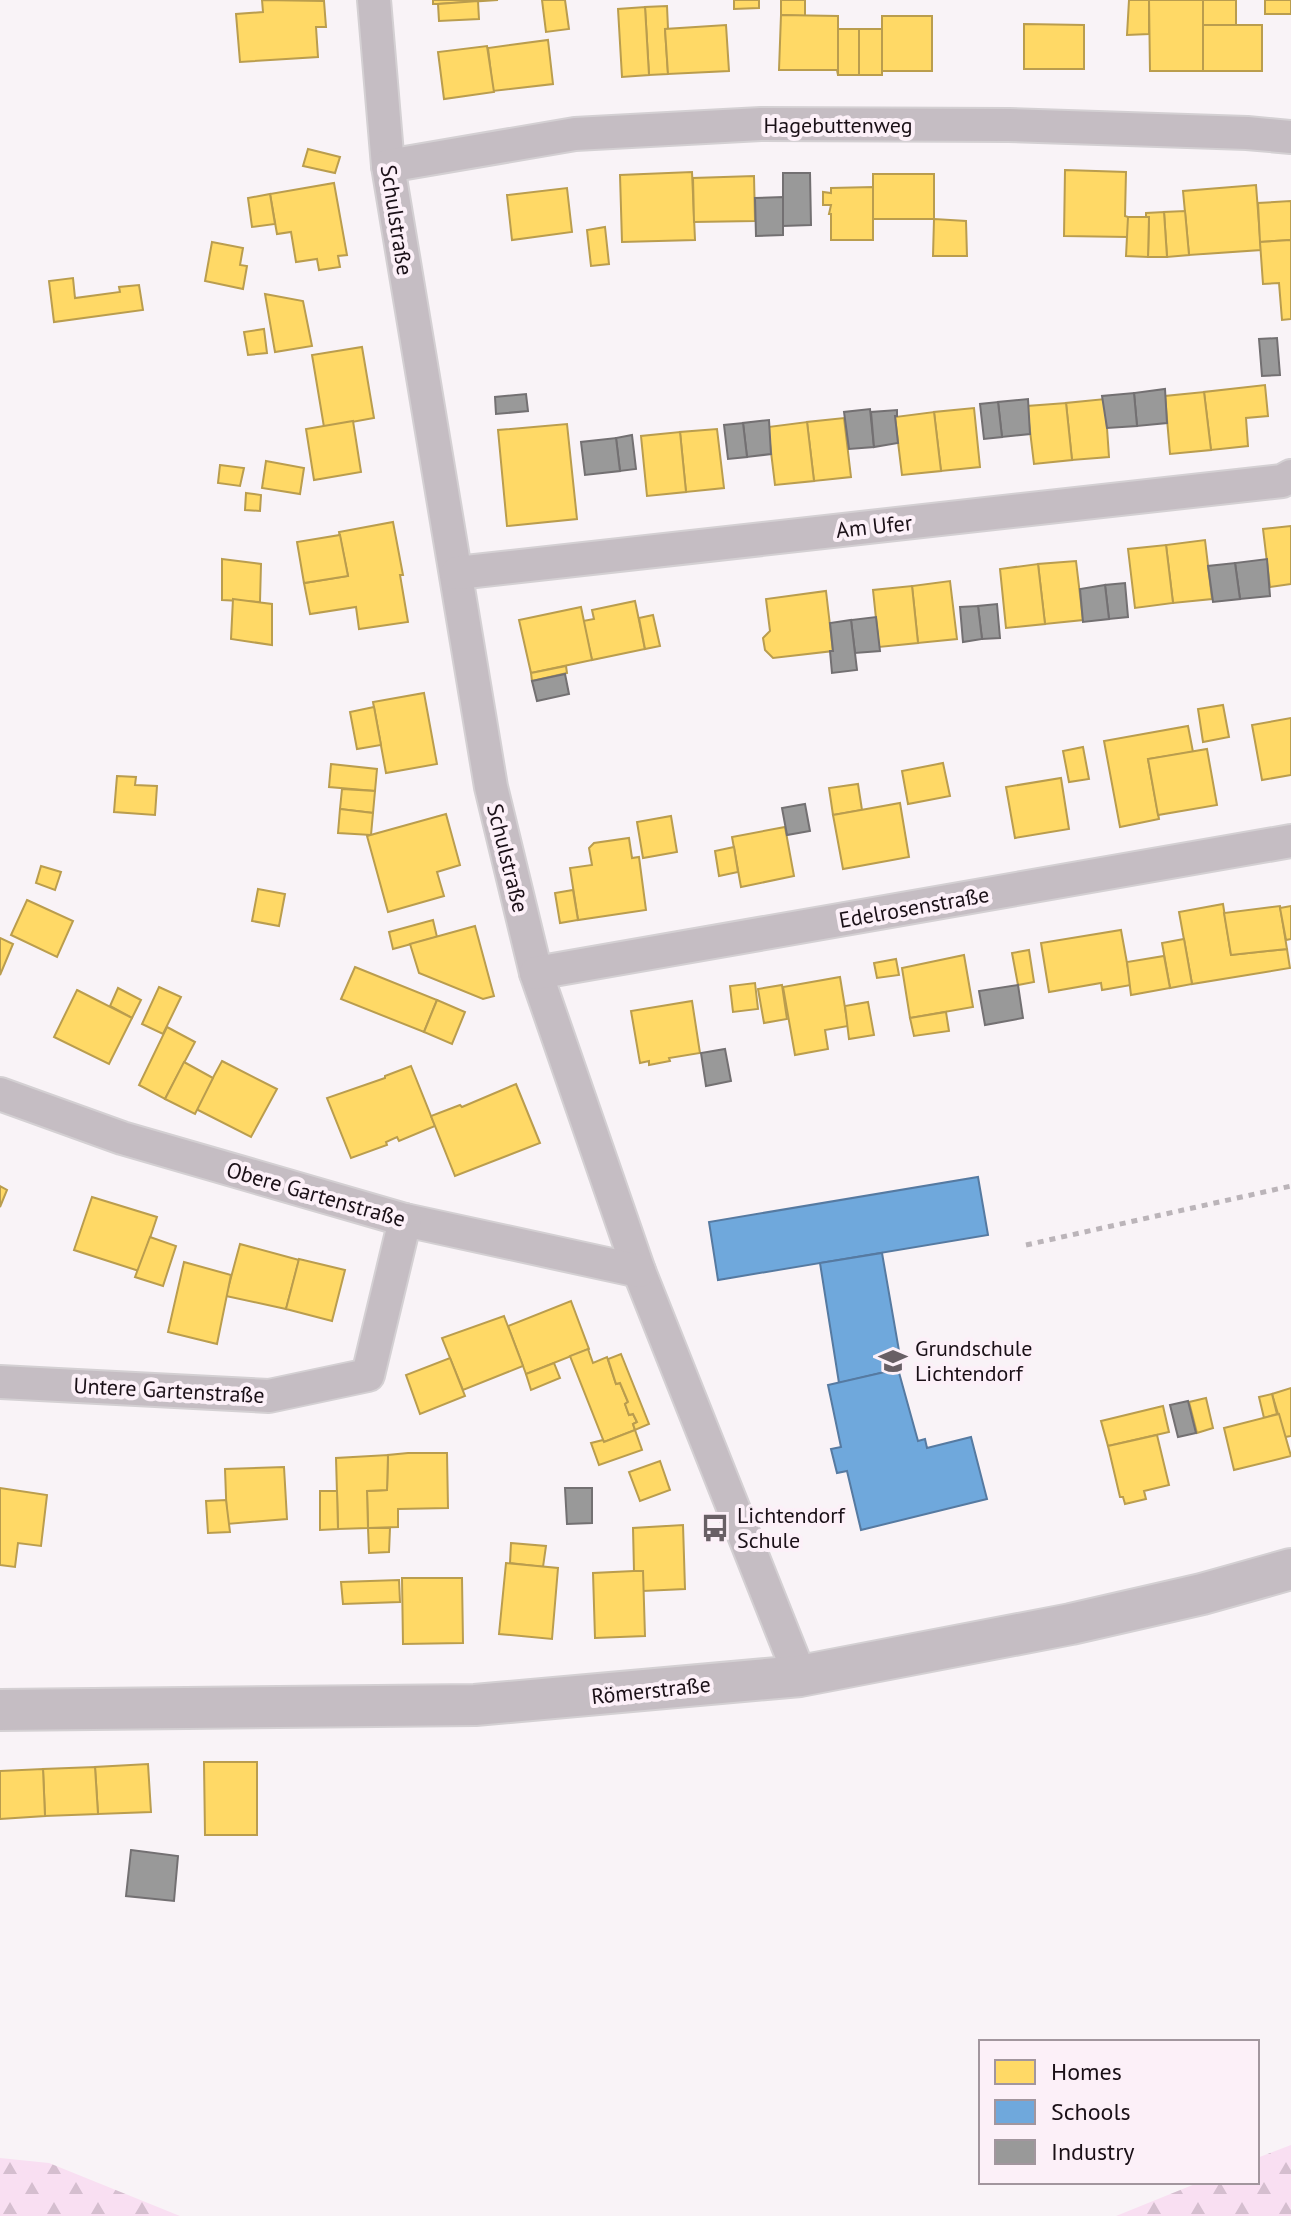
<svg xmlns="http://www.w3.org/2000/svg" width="1291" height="2216" viewBox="0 0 1291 2216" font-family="'PT Sans',sans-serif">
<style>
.forest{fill:url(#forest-firs)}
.homes{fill:#ffd966;stroke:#ba9d4e;stroke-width:2}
.schools{fill:#6fa8dc;stroke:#567aa1;stroke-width:2}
.industry{fill:#999;stroke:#737072;stroke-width:2}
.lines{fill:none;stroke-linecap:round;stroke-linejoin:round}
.minor-casing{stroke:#d4d0d3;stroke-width:36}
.tertiary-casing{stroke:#d4d0d3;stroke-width:44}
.path{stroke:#bbb4b9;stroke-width:5;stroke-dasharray:6 6;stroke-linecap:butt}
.minor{stroke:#c5bdc3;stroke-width:32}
.tertiary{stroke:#c5bdc3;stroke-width:40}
.labels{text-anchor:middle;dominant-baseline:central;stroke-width:8;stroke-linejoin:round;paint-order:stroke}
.street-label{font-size:22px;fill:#1a1017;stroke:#fcf0f8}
.poi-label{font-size:22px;fill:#1a1017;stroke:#fcf0f8;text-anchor:start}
</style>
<defs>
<pattern id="forest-firs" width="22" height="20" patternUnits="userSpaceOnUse" patternTransform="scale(2)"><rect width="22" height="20" fill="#f9dff2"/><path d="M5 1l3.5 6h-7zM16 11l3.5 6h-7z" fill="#d5becf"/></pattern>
</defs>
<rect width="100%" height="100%" fill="#f9f3f7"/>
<g class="forest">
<path d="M1291,2145V2216H1116L1200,2182H1257V2158Z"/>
<path d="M0,2158L49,2163L180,2216H0Z"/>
</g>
<g class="homes">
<path d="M262,0L324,1L326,27H316L318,57L240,62L236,14L263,12Z"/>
<path d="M433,0H498L438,4H433Z"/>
<path d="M542,0H565L569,29L546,32Z"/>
<path d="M734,0H759V8L734,9Z"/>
<path d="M781,0H805V16L781,15Z"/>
<path d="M1129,0H1149V34L1127,35Z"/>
<path d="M1149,0H1203V71H1150Z"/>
<rect x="1203" y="0" width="33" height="25"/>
<rect x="1265" y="0" width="26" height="14"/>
<path d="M478,1L479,19L439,21L438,4Z"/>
<path d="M667,6L668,29H665L668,74L649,75L645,7Z"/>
<path d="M645,7L649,75L622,77L618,9Z"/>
<path d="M781,15L838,16V75L837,70H779Z"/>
<rect x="882" y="16" width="50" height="55"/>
<path d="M1024,24L1084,25V69H1024Z"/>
<path d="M726,25L729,71L668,74L665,29Z"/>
<rect x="1203" y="25" width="59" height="46"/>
<rect x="838" y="29" width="21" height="46"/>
<rect x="859" y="29" width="23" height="46"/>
<path d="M548,40L553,84L493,91L488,48Z"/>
<path d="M487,46L494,92L444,99L438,52Z"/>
<path d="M308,149L340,157L335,173L303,166Z"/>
<path d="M1065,170L1126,172L1125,216L1128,217V237L1064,236Z"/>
<path d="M692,172L695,240L622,242L620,175Z"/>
<rect x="873" y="174" width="61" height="45"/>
<path d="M754,176L755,221L694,222L693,178Z"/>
<path d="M334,183L347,255L338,256L340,267L319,270L317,259L296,262L291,232L277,234L270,194Z"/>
<path d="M1256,185L1261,250L1189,255L1183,191Z"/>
<path d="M873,187V240H831V214H829L831,205H823V192L831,193V188Z"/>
<path d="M567,188L572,232L512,240L507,195Z"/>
<path d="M270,194L275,224L252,227L248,198Z"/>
<path d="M1291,201V240L1260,242L1258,203Z"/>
<path d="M1185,211L1189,255L1167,257L1164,212Z"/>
<path d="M1164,212L1167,257H1148L1149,217H1146V213Z"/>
<path d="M1128,217H1149L1148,257L1126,256Z"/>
<path d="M934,219L966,221L967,256H933Z"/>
<path d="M605,227L609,264L591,266L587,230Z"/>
<path d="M1291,240V319L1282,320L1279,283L1263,284L1260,242Z"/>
<path d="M212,242L243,248L240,265L247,266L243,289L205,281Z"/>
<path d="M73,278L75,298L120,292L119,287L139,285L143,310L54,322L49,281Z"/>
<path d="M265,294L303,301L312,346L275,352Z"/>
<path d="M264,329L267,353L248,355L244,332Z"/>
<path d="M362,347L374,418L324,427L312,355Z"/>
<path d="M1265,385L1268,416L1246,418L1248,446L1211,450L1204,392Z"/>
<path d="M1204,392L1211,450L1170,454L1165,396Z"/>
<path d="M1105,399L1109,457L1072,460L1066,403Z"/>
<path d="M1066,403L1072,460L1034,464L1027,406Z"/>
<path d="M974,408L980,467L941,471L934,412Z"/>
<path d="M934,412L941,471L902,475L895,417Z"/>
<path d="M844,418L851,477L814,481L807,422Z"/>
<path d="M353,421L361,472L314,480L306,429Z"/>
<path d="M807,422L814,481L775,485L768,427Z"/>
<path d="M567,424L577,519L507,526L498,430Z"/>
<path d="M717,429L724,488L686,492L680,432Z"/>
<path d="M680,432L686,492L647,496L641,436Z"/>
<path d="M266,461L304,468L300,494L262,488Z"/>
<path d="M220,465L244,468L240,486L218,483Z"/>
<path d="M246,493L261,495L260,511L245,510Z"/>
<path d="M393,522L403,575H400L408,622L359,629L356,607L310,614L304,583L348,576L339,532Z"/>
<path d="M1291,526V584L1270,587L1263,529Z"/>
<path d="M340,535L348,576L304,583L297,542Z"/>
<path d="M1205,540L1212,599L1173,603L1166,545Z"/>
<path d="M1166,545L1173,603L1135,608L1128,549Z"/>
<path d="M222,559L261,564L260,602L222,600Z"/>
<path d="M1076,561L1083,620L1045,624L1038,564Z"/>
<path d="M1038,564L1045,624L1006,628L1000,569Z"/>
<path d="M950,581L957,639L918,643L912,586Z"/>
<path d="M912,586L918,643L879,647L873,590Z"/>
<path d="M826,591L833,651L773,658L765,650L763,638L770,631L766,599Z"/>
<path d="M233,599L272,604V645L231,639Z"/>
<path d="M635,601L645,649L592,660L583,621L594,619L592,610Z"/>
<path d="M581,607L592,660L531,673L519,620Z"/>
<path d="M653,615L660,646L645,649L639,618Z"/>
<path d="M566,666L567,673L532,681L531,673Z"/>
<path d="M424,693L437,764L386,773L373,702Z"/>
<path d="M1223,705L1229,737L1203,742L1198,709Z"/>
<path d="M374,707L381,745L357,749L350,712Z"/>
<path d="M1291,718V775L1262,780L1252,725Z"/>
<path d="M1188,726L1193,752L1148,759L1159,819L1120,827L1104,741Z"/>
<path d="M1083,747L1089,779L1069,782L1063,751Z"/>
<path d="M1207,749L1217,805L1158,815L1148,759Z"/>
<path d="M943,763L950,796L908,804L902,771Z"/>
<path d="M331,764L377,769L375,791L329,787Z"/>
<path d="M117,776L136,777L135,785L157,786L155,815L114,812Z"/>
<path d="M1061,778L1069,829L1015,838L1006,787Z"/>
<path d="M858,784L862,810L833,815L829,788Z"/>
<path d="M342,789L375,791L373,813L340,809Z"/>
<path d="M900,803L909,857L843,869L833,815Z"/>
<path d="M340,809L373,813L371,835L338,833Z"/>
<path d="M446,814L460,865L437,872L444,896L388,912L367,836Z"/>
<path d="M671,816L677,852L643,858L637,822Z"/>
<path d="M785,827L794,876L741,887L732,837Z"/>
<path d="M629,838L632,858L639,857L646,910L578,920L570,868L592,865L589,848L594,843Z"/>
<path d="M734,847L738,872L719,876L715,851Z"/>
<path d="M41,866L61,872L55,890L36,883Z"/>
<path d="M258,889L285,894L279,926L252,921Z"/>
<path d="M573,890L578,920L560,923L555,893Z"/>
<path d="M27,900L73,921L57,957L11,935Z"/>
<path d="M1223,904L1231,955L1287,949L1290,968L1192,984L1179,912Z"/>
<path d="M1280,906L1287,949L1231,955L1224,913Z"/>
<path d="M1291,906V939L1286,940L1280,908Z"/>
<path d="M433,920L437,937L393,949L389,932Z"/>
<path d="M475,926L494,996L483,999L419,973L410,944Z"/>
<path d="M1121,930L1131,985L1102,990L1101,983L1049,992L1041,943Z"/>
<path d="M0,938L13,944L0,975Z"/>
<path d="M1184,939L1192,984L1170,988L1162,943Z"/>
<path d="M1029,950L1034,982L1018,985L1012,953Z"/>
<path d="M964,955L973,1007L910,1018L902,968Z"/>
<path d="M1164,956L1170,988L1131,995L1127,962Z"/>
<path d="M896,959L899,975L877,978L874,963Z"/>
<path d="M355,967L437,1000L424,1032L341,999Z"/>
<path d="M840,977L848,1026L825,1030L828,1049L795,1055L783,987Z"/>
<path d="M755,983L758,1009L733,1012L730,986Z"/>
<path d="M782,985L787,1019L764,1023L758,989Z"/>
<path d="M159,987L181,997L163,1034L142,1024Z"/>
<path d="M118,988L141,1000L132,1018L110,1006Z"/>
<path d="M77,990L132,1018L109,1064L54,1037Z"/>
<path d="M437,1000L465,1012L452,1044L424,1032Z"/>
<path d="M692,1001L700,1053L669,1058L670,1061L649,1065V1061L640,1063L631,1011Z"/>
<path d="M868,1002L874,1035L849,1039L845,1006Z"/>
<path d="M946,1012L949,1031L914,1036L910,1018Z"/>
<path d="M167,1027L195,1042L165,1099L139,1085Z"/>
<path d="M222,1061L277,1089L251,1137L196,1109Z"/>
<path d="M184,1062L213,1078L195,1114L165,1099Z"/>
<path d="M411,1066L435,1126L399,1141L397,1137L386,1142L387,1145L351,1158L327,1098L385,1078V1076Z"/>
<path d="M516,1084L540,1143L455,1176L431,1116L460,1105L462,1107Z"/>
<path d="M0,1186L7,1190L0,1207Z"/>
<path d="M92,1197L157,1217L139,1271L74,1250Z"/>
<path d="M150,1237L176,1246L163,1286L135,1277Z"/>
<path d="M240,1244L299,1260L286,1309L226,1296Z"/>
<path d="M299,1259L345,1270L332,1321L286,1309Z"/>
<path d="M184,1262L231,1275L217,1344L168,1332Z"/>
<path d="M571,1301L589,1349L526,1374L508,1326Z"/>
<path d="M504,1316L523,1366L463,1390L442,1338Z"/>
<path d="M588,1349L593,1363L607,1357L616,1384L620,1383L628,1402L625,1404L629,1415L633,1414L637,1422L633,1424L635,1430L604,1442L570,1356Z"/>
<path d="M621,1354L649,1424L635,1430L633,1424L637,1422L633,1414L629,1415L625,1404L628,1402L620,1383L616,1384L608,1359Z"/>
<path d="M450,1358L465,1396L420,1414L406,1375Z"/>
<path d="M554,1363L560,1378L531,1390L526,1374Z"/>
<path d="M1291,1388V1436L1285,1437L1272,1394Z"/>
<path d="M1272,1394L1277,1414L1264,1418L1259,1397Z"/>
<path d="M1206,1398L1213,1428L1197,1433L1189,1402Z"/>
<path d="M1163,1406L1169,1432L1108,1446L1101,1421Z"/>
<path d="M1279,1414L1291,1456L1234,1470L1224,1428Z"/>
<path d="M635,1430L642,1450L599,1465L591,1443L603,1440L604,1442Z"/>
<path d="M1157,1435L1169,1485L1144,1491L1146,1499L1125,1504L1123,1497H1120L1108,1446Z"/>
<path d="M408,1453H447L448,1508L398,1509V1527L368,1528L367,1491L387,1490L388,1455Z"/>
<path d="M388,1455L387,1490L367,1491L368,1528L338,1529L336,1458Z"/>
<path d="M660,1461L670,1490L640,1501L629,1472Z"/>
<path d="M284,1467L287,1519L227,1524L225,1469Z"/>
<path d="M0,1488L47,1495L41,1546L18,1543L15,1567L0,1565Z"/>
<path d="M320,1491H337L338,1529L320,1530Z"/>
<path d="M226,1500L230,1532L208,1533L206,1501Z"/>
<path d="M683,1525L685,1589L643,1591V1571H634L633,1528Z"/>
<path d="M368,1528H390L389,1552L369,1553Z"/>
<path d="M511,1543L546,1546L543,1567L510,1563Z"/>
<path d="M506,1563L558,1568L552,1639L499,1634Z"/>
<path d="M634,1571H643L645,1636L595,1638L593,1573Z"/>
<path d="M402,1578H462L463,1643L403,1644Z"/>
<path d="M399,1580L400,1602L343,1604L341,1582Z"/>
<path d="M204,1762H257V1835H205Z"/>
<path d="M148,1764L151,1812L98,1814L95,1767Z"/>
<path d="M95,1767L98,1814L45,1816L43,1769Z"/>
<path d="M43,1769L45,1816L0,1819V1771Z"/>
</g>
<g class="schools">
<path d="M978,1177L988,1235L718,1280L709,1222Z"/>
<path d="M882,1253L902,1368L839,1383L820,1263Z"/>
<path d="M898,1369L918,1441L925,1439L927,1448L971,1437L987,1499L861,1530L847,1471L837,1473L831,1449L841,1447L828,1385Z"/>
</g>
<g class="industry">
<path d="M783,173H810L811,225L783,226Z"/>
<path d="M783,197V235L756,236L755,198Z"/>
<path d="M1277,338L1280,375L1262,376L1259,339Z"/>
<path d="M1165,389L1167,423L1137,426L1134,393Z"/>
<path d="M1134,393L1137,426L1107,428L1102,396Z"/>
<path d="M526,394L528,411L496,414L495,397Z"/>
<path d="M1028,399L1030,434L1002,437L998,402Z"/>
<path d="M998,402L1002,437L984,439L980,404Z"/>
<path d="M870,409L874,447L849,449L844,412Z"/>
<path d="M897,410V416H895L898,443L874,447L871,412Z"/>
<path d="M769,420L771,454L747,457L743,423Z"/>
<path d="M743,423L747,457L728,459L724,425Z"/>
<path d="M632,435L636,469L620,471L616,438Z"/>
<path d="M616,438L620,471L585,475L581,442Z"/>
<path d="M1267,559L1270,596L1240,599L1235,563Z"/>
<path d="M1235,563L1240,599L1213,602L1208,566Z"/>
<path d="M1125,583L1128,617L1109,619L1105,585Z"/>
<path d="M1105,585L1109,619L1083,622L1080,589Z"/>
<path d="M997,604L1000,638L982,639L978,606Z"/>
<path d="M978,606L982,639L963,642L960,607Z"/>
<path d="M876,617L880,651L855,653L851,620Z"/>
<path d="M851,620L857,670L832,673L830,651H833L830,623Z"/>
<path d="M565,674L569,694L537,701L532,681Z"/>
<path d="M805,804L810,831L787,835L782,808Z"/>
<path d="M1018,985L1023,1018L985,1025L979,991Z"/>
<path d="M725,1049L731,1081L706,1086L701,1053Z"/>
<path d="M1188,1401L1196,1433L1178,1437L1170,1405Z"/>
<path d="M565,1488H592V1523L567,1524Z"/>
<path d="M131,1850L178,1856L174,1901L126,1896Z"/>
</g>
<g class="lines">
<defs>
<g id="minor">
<path d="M374,0L388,166L491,787L536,973L639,1271L800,1676"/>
<path d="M388,166L575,134L761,124L1009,125L1247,133L1291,137"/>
<path d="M457,573L1282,481L1291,476"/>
<path d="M536,973L1291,841"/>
<path d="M0,1094L122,1138L405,1220L639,1271"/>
<path d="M0,1382L269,1396L368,1375L405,1220"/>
</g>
<path id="tertiary" d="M0,1710L475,1705L800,1676L1071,1624L1202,1594L1291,1569"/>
</defs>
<use href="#minor" class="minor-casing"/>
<use href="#tertiary" class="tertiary-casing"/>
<path class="path" d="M1026,1245L1291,1186"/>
<use href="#minor" class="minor"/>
<use href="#tertiary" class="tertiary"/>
</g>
<defs>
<symbol id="school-bare" viewBox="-9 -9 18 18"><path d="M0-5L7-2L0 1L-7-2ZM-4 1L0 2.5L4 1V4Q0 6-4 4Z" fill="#685f65" stroke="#fcf0f8" stroke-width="2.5" paint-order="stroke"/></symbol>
<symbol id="bus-bare" viewBox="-9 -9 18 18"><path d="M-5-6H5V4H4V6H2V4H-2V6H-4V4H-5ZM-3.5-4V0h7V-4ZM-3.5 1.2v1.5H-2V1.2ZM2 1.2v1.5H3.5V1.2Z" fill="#685f65" stroke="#fcf0f8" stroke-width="2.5" paint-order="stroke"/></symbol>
</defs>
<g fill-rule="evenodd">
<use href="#school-bare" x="873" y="1341" width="40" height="40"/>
<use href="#bus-bare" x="695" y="1508" width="40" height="40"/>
</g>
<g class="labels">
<g class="street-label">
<text x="838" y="125">Hagebuttenweg</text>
<text transform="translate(397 220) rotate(81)">Schulstraße</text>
<text transform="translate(874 526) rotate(-6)">Am Ufer</text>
<text transform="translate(508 858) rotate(76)">Schulstraße</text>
<text transform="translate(914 907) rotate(-10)">Edelrosenstraße</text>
<text transform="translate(316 1194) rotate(16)">Obere Gartenstraße</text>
<text transform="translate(169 1390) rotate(3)">Untere Gartenstraße</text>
<text transform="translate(651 1690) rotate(-6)">Römerstraße</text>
</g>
<g class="poi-label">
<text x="915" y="1348">Grundschule<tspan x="915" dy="25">Lichtendorf</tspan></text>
<text x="737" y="1515">Lichtendorf<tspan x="737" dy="25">Schule</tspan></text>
</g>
</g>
<rect x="979" y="2040" width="280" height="144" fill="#fcf0f8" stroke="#a2969e" stroke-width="2"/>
<rect x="995" y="2060" width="40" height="24" fill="#ffd966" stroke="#a2969e" stroke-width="2"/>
<text x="1051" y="2080" font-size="24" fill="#1a1017">Homes</text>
<rect x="995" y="2100" width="40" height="24" fill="#6fa8dc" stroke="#a2969e" stroke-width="2"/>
<text x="1051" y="2120" font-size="24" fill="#1a1017">Schools</text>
<rect x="995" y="2140" width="40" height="24" fill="#999999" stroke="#a2969e" stroke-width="2"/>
<text x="1051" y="2160" font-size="24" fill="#1a1017">Industry</text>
</svg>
